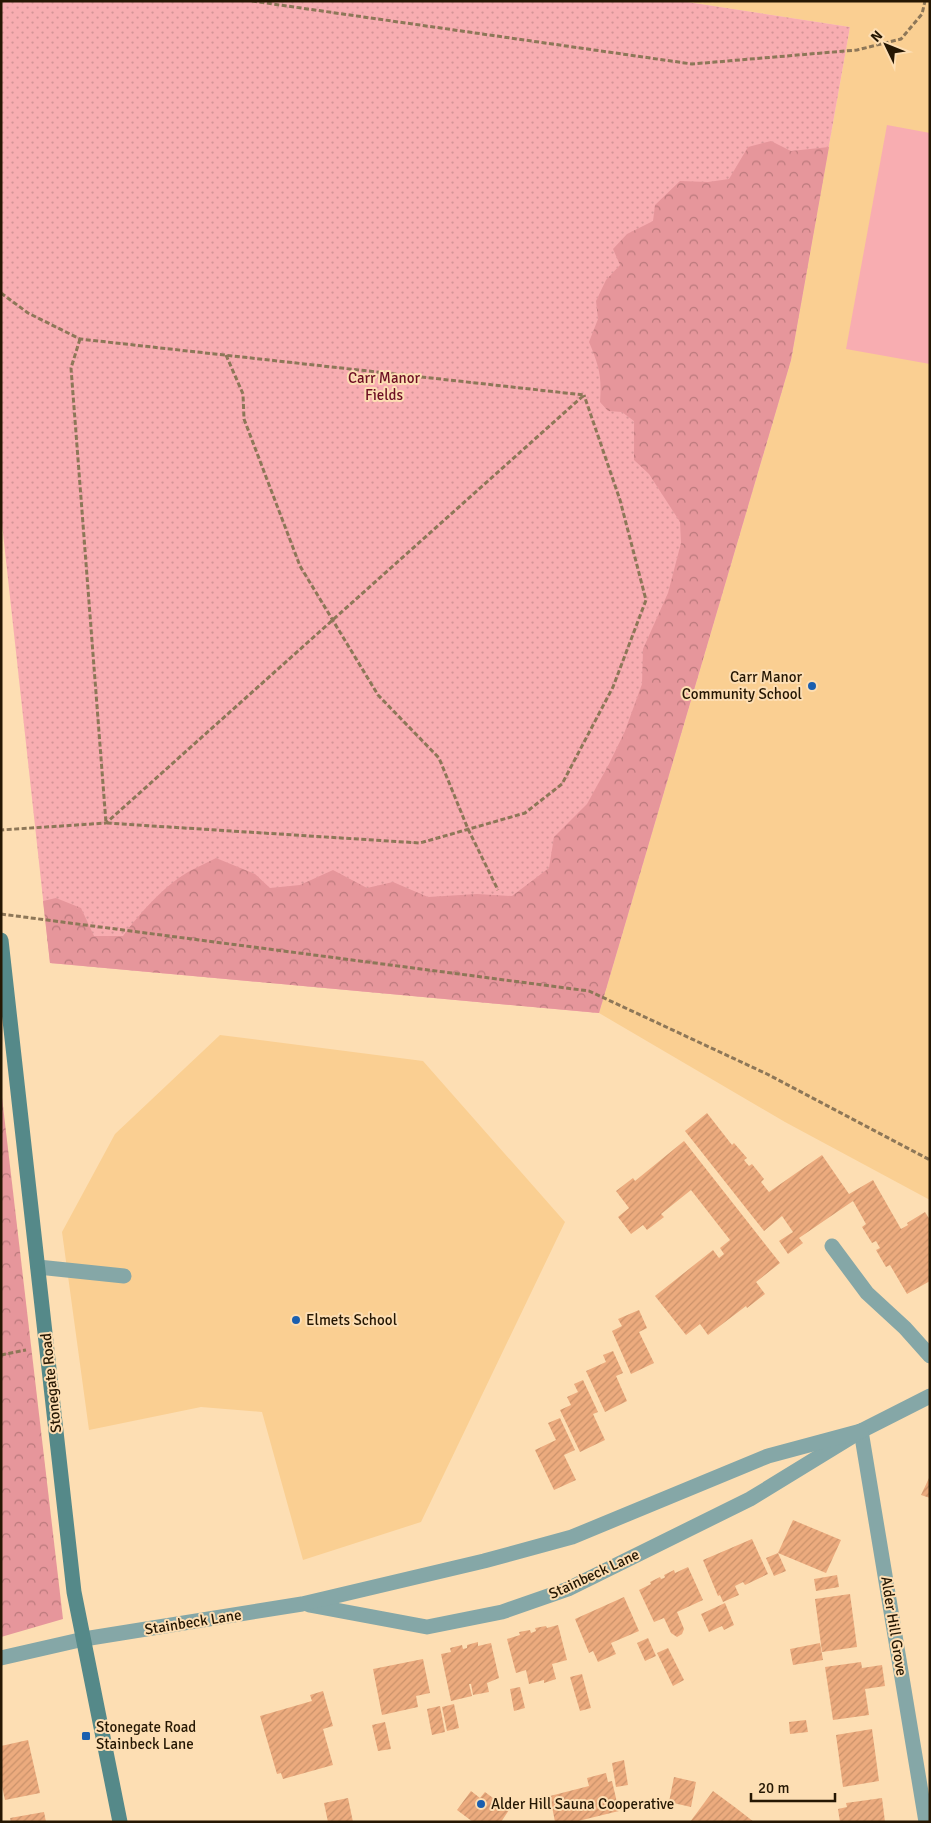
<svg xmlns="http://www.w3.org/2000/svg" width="931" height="1823" viewBox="0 0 931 1823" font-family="Signika,sans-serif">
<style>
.built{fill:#facf92}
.grass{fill:url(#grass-dots)}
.forest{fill:url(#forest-crowns)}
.garden{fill:#f8adb1}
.building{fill:url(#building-hatch)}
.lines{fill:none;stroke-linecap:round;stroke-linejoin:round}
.path{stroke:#8d7758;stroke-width:3;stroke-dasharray:5 2.5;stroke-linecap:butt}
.service{stroke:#85a7a7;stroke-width:15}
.minor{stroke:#85a7a7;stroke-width:15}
.tertiary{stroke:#85a7a7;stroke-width:15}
.secondary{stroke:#558989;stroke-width:15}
.poi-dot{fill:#1b5faf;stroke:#fddeb3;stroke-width:2}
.labels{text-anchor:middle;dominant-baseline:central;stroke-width:4;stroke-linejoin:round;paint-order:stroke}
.park-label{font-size:15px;fill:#6e0f24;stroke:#fddeb3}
.poi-label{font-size:15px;fill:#251703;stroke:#fddeb3;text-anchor:start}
.street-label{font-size:15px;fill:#251703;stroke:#fddeb3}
</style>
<defs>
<pattern id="grass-dots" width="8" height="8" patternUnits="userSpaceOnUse" patternTransform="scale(1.25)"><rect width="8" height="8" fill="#f8adb1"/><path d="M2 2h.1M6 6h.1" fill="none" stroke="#d49497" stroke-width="1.8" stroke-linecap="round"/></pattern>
<pattern id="forest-crowns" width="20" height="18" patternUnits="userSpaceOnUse" patternTransform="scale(1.25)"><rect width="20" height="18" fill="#e6969b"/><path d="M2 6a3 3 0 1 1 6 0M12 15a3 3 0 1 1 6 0" fill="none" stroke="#ba797c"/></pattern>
<pattern id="building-hatch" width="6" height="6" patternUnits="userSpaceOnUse" patternTransform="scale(1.25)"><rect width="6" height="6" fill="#ecab7e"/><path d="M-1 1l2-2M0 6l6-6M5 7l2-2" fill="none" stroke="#ca926b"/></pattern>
</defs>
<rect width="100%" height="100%" fill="#fddeb3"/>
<g class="built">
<path d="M681,1H930V1200L785,1122L599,1013L791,360L850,27Z"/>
<path d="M220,1035L423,1061L565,1222L421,1522L303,1560L262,1412L201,1407L89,1430L62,1232L115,1134Z"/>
</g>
<path class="grass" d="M1,1H681L850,27L791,360L599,1013L50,963L1,515Z"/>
<g class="forest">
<path d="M771,141L791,151L829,147L791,360L599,1013L50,963L43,901L56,898L81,908L94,936H123C140,913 163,887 188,872C197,867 207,863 216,858L255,874L270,888L300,885L333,870L367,888L393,882L428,897L477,894L512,896L549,868L554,837L587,804L609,764L625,731L642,684L643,649L668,593L681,543L680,522L649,474L634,460V421L622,412L608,411L600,402C602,376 599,366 589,342L598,319L596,301L606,280L620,265L613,249L627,234L653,221L655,205L680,181L708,182L729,179L748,147Z"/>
<path d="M1,1089L63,1619L1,1637Z"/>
</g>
<path class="garden" d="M887,125L930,133V364L846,349Z"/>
<g class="building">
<path d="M707,1113L732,1145L734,1143L747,1158L744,1160L749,1166L752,1164L764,1179L761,1182L769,1192L822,1155L849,1194L873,1180L901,1229L908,1225L907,1223L925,1212L930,1220V1281L907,1294L890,1265L886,1267L876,1250L880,1248L876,1241L872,1243L862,1227L866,1224L853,1201L799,1238L803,1243L788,1254L779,1241L793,1232L782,1216L764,1231L685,1131Z"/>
<path d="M684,1141L780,1263L756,1282L765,1294L747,1308L746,1306L708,1335L700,1324L686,1335L655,1296L713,1250L719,1258L724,1254L720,1248L730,1240L691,1190L661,1214L664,1217L647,1230L643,1225L631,1234L618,1217L629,1208L616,1191L633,1178L635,1181Z"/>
<path d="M639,1310L647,1328L639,1332L654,1363L631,1374L612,1331L622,1326L618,1319Z"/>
<path d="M613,1351L623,1373L616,1376L627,1401L605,1412L586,1371L606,1362L603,1355Z"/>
<path d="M583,1380L598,1412L593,1414L605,1440L580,1452L560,1410L571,1405L567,1397L578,1392L574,1384Z"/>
<path d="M560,1418L575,1450L564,1455L576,1480L554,1490L535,1450L556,1440L548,1423Z"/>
<path d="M930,1476V1498L921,1495Z"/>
<path d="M793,1520L841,1540L826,1573L778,1553Z"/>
<path d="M752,1539L768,1574L745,1585L743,1582L735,1586L739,1595L723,1602L720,1595L718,1596L703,1560Z"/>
<path d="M778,1553L786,1571L774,1576L766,1558Z"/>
<path d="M688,1567L703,1600L677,1612L684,1629L682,1634L677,1637L671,1633L664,1618L654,1622L639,1590L651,1584L650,1582L660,1577L661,1579L664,1578L665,1577L664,1575L674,1570L675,1573Z"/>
<path d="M837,1575L839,1587L816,1591L814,1579Z"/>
<path d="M850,1594L857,1647L822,1652L815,1599Z"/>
<path d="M624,1597L639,1631L611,1643L616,1654L598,1662L593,1651L589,1653L575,1619Z"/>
<path d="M725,1603L734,1625L724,1630L722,1626L709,1632L701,1614Z"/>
<path d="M558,1625L567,1660L552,1664L556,1679L544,1683V1680L529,1684L526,1670L516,1673L507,1639L520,1635L519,1632L530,1630L531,1633L536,1631L535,1628L546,1626L547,1628Z"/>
<path d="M648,1638L656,1656L645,1661L637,1643Z"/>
<path d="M478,1642V1646L491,1643L499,1678L487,1683L489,1692L473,1695L471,1684H469L472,1696L451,1701L441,1654L451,1652L450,1648L462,1645L463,1649L467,1648V1645Z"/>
<path d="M820,1643L823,1660L793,1665L790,1649Z"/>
<path d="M668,1648L684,1680L673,1686L657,1653Z"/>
<path d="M423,1659L430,1693L416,1696L418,1707L382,1715L373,1669Z"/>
<path d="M861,1662L862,1668L882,1665L885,1686L865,1689L869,1715L833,1720L825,1667Z"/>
<path d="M582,1674L591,1708L580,1711L570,1677Z"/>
<path d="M520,1687L525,1708L514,1711L510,1689Z"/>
<path d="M323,1691L333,1726L323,1729L333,1765L283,1779L281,1773L277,1774L260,1716L312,1701L310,1695Z"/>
<path d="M454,1704L459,1728L447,1731L442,1707Z"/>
<path d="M440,1706L445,1732L432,1735L427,1709Z"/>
<path d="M806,1720L808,1732L790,1734L789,1722Z"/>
<path d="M385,1722L391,1749L378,1751L372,1725Z"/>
<path d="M872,1729L879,1781L843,1787L836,1735Z"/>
<path d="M28,1740L40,1793L5,1800L1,1782V1746Z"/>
<path d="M624,1760L628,1785L616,1787L612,1763Z"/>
<path d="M606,1773L608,1782L612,1781L619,1811L574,1822H555L550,1796L589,1786L587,1778Z"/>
<path d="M674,1777L696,1782L691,1807L669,1802Z"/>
<path d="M471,1791L480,1798L485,1792L509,1810L501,1822H473L457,1810Z"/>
<path d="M713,1791L736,1808L754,1822H690Z"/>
<path d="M348,1798L353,1822H328L324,1803Z"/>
<path d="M882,1798L885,1822H840L838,1809L847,1807L846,1803Z"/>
<path d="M44,1812L46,1822H11L10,1818Z"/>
</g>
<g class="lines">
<g class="path">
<path d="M252,1L692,64L857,50L901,39L922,14L925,1"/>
<path d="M1,293L28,313L80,339L584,395L106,823L1,830"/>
<path d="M80,339L71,368L106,823L420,843L525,813L562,784L613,687L646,600L620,500L584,395"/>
<path d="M226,355L243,394L244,419L300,566L378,695L439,758L468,829L498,890"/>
<path d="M1,914L589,991L767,1074L930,1160"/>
<path d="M1,1355L26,1350"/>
</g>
<g class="service">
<path d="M832,1246L867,1293L905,1328L930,1356"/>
<path d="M38,1267L124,1276"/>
</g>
<g class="minor">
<path d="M861,1431L926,1822"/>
<path d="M1,1658L84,1639"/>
</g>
<g class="tertiary">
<path d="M309,1605L427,1627L502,1612L568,1589L750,1499L861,1431L930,1396"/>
<path d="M84,1639L302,1604L484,1561L572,1537L768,1456L861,1431"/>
</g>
<path class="secondary" d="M1,940L74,1592L120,1822"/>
</g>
<g class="poi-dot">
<circle cx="812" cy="686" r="5"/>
<circle cx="296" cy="1320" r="5"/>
<rect x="81" y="1731" width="10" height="10" rx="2.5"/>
<circle cx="481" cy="1804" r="5"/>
</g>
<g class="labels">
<g class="park-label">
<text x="384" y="378">Carr Manor<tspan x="384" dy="17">Fields</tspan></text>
</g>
<g class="poi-label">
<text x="802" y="677" text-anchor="end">Carr Manor<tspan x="802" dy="17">Community School</tspan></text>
<text x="306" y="1320">Elmets School</text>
<text x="96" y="1727">Stonegate Road<tspan x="96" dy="17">Stainbeck Lane</tspan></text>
<text x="491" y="1804">Alder Hill Sauna Cooperative</text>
</g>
<g class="street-label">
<text transform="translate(51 1383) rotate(-96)">Stonegate Road</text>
<text transform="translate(594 1574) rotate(-25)">Stainbeck Lane</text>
<text transform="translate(193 1622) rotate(-9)">Stainbeck Lane</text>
<text transform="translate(894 1626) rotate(81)">Alder Hill Grove</text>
</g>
</g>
<rect width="931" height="1823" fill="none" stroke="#251703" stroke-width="5"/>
<g transform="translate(886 45) rotate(313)" stroke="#fddeb3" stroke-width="4" paint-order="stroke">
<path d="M0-4L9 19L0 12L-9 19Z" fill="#251703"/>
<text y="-8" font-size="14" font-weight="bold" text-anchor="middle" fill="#251703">N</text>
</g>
<path d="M751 1793v8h84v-8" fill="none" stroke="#251703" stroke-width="2.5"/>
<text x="758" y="1793" font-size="15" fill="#251703" stroke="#fddeb3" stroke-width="4" paint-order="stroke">20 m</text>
</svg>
